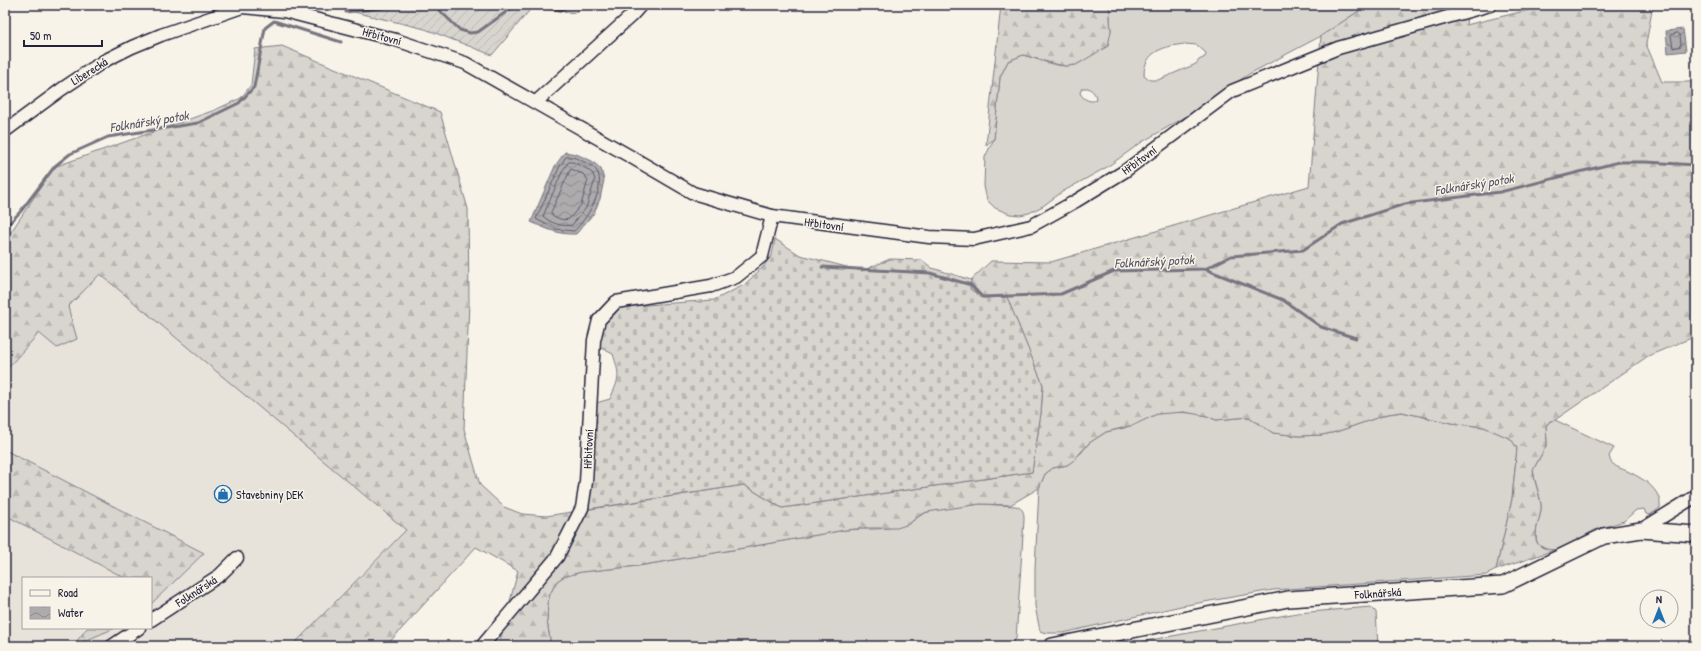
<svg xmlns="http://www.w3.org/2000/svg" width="1701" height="651" viewBox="0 0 1701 651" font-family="'Patrick Hand',sans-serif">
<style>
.built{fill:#e7e3db}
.grass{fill:#d8d5cf;stroke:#7d7c85;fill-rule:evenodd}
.forest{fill:url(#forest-firs);stroke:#7d7c85}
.cemetery{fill:url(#cemetery-stones);stroke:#7d7c85}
.garden{fill:url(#garden-furrows);stroke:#7d7c85}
.water{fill:url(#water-waves);stroke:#76747f}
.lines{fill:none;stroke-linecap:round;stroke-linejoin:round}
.shore{stroke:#5a5969;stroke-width:1}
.stream{stroke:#76747f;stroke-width:3}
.minor-casing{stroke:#22223b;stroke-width:15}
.tertiary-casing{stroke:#22223b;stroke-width:18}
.minor{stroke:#f7f3e8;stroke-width:12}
.tertiary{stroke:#f7f3e8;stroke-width:15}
.labels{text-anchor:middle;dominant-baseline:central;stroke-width:3;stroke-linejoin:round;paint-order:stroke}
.street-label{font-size:12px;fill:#22223b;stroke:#f7f3e8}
.poi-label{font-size:12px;fill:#22223b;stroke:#f7f3e8;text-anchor:start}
.water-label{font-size:13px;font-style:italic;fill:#535263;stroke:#f7f3e8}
</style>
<defs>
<pattern id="forest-firs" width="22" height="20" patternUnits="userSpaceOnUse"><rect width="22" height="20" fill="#d8d5cf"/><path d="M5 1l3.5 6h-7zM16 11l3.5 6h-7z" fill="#b9b7b3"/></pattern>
<pattern id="cemetery-stones" width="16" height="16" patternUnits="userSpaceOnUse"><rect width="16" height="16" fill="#d8d5cf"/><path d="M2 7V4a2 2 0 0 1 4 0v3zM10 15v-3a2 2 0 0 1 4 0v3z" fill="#b9b7b3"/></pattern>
<pattern id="garden-furrows" width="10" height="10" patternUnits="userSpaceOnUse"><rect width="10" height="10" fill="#d8d5cf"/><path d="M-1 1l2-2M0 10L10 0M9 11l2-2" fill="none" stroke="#b9b7b3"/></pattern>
<pattern id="water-waves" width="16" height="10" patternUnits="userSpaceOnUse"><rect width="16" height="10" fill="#aeabad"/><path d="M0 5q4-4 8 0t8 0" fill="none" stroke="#8d8b8e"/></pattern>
</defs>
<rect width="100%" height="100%" fill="#f7f3e8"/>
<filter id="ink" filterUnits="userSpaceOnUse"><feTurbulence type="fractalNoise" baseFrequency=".025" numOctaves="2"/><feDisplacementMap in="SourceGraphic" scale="8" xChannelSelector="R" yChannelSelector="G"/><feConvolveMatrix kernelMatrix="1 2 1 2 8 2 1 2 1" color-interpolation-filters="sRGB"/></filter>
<g filter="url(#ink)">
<g class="built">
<path d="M100,274L406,530L292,646H75L115,628H151V604L204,553L5,450V371L39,333Z"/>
<path d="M5,515L125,578H23V628H87L73,646H5Z"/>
</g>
<g class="grass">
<path d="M1109,5H1367L1359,11L1321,36L1249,74L1194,112L1142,142L1107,167L1062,192L1043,206L1029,213L1020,215L1010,214L995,208L987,200L984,186L985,157L994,139L1000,77L1008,61L1023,55C1039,59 1058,69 1075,65C1086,62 1103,40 1111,31ZM1185,44L1197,45L1206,53L1205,57L1199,60L1196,64L1158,80H1150L1144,75C1144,51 1165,46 1185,44ZM1082,88H1088C1093,91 1096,94 1096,100C1090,103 1083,99 1080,93Z"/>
<path d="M1168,412L1196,413L1207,416L1216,420L1249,417L1273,433L1299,436L1322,435L1336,432L1388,414L1402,412L1451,423L1484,427L1503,435L1511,439L1517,448L1512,499L1496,570L1486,575L1273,590L1181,606L1063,633H1046L1040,631L1035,606V568L1039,488L1045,474L1053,468L1067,465L1082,452L1089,443L1106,432L1124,428L1157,414Z"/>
<path d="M1555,420L1614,448L1609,456C1610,459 1610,462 1613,464C1617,468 1623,469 1627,471C1642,478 1662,489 1660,508L1650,515L1646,514L1644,509L1636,510L1624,521L1595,530L1560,549L1548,550L1538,545C1532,530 1542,518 1541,505C1540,493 1534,482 1533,470L1547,444L1546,426L1550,421Z"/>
<path d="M980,504L1016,506C1024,509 1024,513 1024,520L1016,639L1011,644L996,646H551L547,621L548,602L550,594L557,581L563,577L581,572L638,566L738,549L845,530C866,528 887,531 907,524C913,522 918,516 925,513C941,507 963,507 980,504Z"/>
<path d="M1371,607L1376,612L1378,646H1118L1297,613Z"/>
</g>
<g class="forest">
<path d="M534,5H584L575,13L532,7Z"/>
<path d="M1001,5H1109L1111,31L1108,46L1076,65L1065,66L1055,64L1023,55L1008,61L1000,77L994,139L986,145Z"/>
<path d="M1367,5H1468L1466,25L1550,5H1653L1646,44L1662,82H1696V336L1648,356L1555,420L1550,421L1546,426L1547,444L1533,470C1534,482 1539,492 1541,504C1543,521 1521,548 1554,550L1496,570L1512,499L1517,448L1511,439L1484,427L1451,423L1402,412L1388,414L1336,432L1322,435L1299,436L1273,433L1249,417L1216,420L1207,416L1184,412L1157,414L1134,425L1106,432L1089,443L1073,461L1067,465L1053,468L1045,474L1039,488L1010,505L980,504L927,512L918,516L909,524L897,528H868L845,530L738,549L638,566L581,572L563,577L557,581L550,594L548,602L547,621L551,646H498L518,571L476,547L386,646H292L406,530L100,274L68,307L77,339L57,348L39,333L5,371V241L54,167L215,110L241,98L251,85L255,49L282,46L440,112L468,209L469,302L464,429L480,485L504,507L522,514L546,516L744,485L782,508L1032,472L1041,413L1043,385L1007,298H983L970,289L971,280L991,261L1051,262L1309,186L1321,36L1359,11Z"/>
<path d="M5,450L204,553L151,604V578H125L5,515Z"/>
<path d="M87,628H115L73,646Z"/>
</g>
<path class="cemetery" d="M775,239L800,255L862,271L890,259L922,260L932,268L971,280L970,289L983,298L1007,297L1043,385L1041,413L1032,472L782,508L744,485L588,509L596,403L610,399C620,377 620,376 613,354L599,347C600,329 605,317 620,307L714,300L744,285L763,267L772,255Z"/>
<path class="garden" d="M325,5H534L492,55L425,29Z"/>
<g class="water">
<path d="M1683,29L1686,51L1668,53L1666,31Z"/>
<path d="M565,152L576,154L592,161L601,169L604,180L600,199L594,213L576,234C559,235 547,229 531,222L555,166Z"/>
</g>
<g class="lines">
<g class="shore">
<path d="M1678,33L1680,35L1681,46L1673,48L1671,35Z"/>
<path d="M566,157C573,156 578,159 584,162C589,164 596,168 598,173C605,190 586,220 574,231L555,229L536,219L559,168Z"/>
<path d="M569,162H573L587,169L593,174L595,180L586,208L572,225C562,227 550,223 543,216L563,170Z"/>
<path d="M571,169L583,174L588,180L581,205L569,219C563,221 554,218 551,213Z"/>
</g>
<g class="stream">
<path d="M430,5L436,7L460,30L470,33L478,32L516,5"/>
<path d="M547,5L560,10L572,5"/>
<path d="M346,12L407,5"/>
<path d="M5,228L21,211L55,166L70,154L108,137L198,123L239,103L254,87L265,28L274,21L341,42"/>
<path d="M822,267L930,273L971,285L982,297L1061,294L1114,271L1205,269L1231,256L1303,250L1342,224L1405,204L1500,192L1619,162H1646L1696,165"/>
<path d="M1205,269L1283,300L1321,327L1356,338"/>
</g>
<defs>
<g id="minor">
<path d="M536,102L632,15L641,5"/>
<path d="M5,131L62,89L104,61L132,47L161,35L242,7L284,11L396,40L465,63L633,158L693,193L772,216L929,237L974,239L1031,226L1076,201L1125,171L1232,91L1338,48L1490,5"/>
<path d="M1641,530L1696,496"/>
<path d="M151,620L220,575L237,558"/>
<path d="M112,646L139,628"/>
<path d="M482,646L557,557L582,508L586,482L594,340L599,320L616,302L711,286L736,277L762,256L772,216"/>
</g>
<path id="tertiary" d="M1052,646L1288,599L1503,585L1604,536L1641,530L1696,534"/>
</defs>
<use href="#minor" class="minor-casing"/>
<use href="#tertiary" class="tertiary-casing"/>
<use href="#minor" class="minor"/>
<use href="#tertiary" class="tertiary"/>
</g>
</g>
<defs>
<symbol id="shop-ring" viewBox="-11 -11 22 22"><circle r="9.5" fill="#f7f3e8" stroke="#1f6fb2" stroke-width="1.5"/><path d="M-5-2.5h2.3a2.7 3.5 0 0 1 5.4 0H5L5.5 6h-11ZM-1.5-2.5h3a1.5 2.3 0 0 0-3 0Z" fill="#1f6fb2"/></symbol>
</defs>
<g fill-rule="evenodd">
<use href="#shop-ring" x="213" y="484" width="20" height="20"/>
</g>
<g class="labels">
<g class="street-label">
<text transform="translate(382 36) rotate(15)">Hřbitovní</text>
<text transform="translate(89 71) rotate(-32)">Liberecká</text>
<text transform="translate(1139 160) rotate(-36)">Hřbitovní</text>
<text transform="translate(824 224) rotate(8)">Hřbitovní</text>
<text transform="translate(588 449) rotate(-87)">Hřbitovní</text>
<text transform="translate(196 591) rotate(-33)">Folknářská</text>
<text transform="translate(1378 593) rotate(-4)">Folknářská</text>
</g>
<g class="poi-label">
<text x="236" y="494">Stavebniny DEK</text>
</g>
<g class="water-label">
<text transform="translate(149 121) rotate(-9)">Folknářský potok</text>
<text transform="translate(1474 184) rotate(-9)">Folknářský potok</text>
<text transform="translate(1154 261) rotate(-3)">Folknářský potok</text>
</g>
</g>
<rect width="1701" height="651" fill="none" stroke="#f7f3e8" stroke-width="20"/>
<rect x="10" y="10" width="1681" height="631" fill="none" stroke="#22223b" stroke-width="1.5" filter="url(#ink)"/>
<rect x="22" y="577" width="130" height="52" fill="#f7f3e8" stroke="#a29fa3"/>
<rect x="30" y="590" width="20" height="6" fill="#f7f3e8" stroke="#a29fa3"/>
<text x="58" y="597" font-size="12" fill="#22223b">Road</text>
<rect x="30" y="607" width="20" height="12" fill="url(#water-waves)" stroke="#a29fa3"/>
<text x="58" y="617" font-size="12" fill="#22223b">Water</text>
<g transform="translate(1659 609)"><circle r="19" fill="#f7f3e8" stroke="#a29fa3"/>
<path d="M0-3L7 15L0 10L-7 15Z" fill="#1f6fb2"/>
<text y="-6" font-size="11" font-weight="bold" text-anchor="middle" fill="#22223b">N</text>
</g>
<path d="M24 40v6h78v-6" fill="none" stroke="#22223b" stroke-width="2"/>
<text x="30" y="40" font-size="12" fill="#22223b" stroke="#f7f3e8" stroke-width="3" paint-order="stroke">50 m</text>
</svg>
